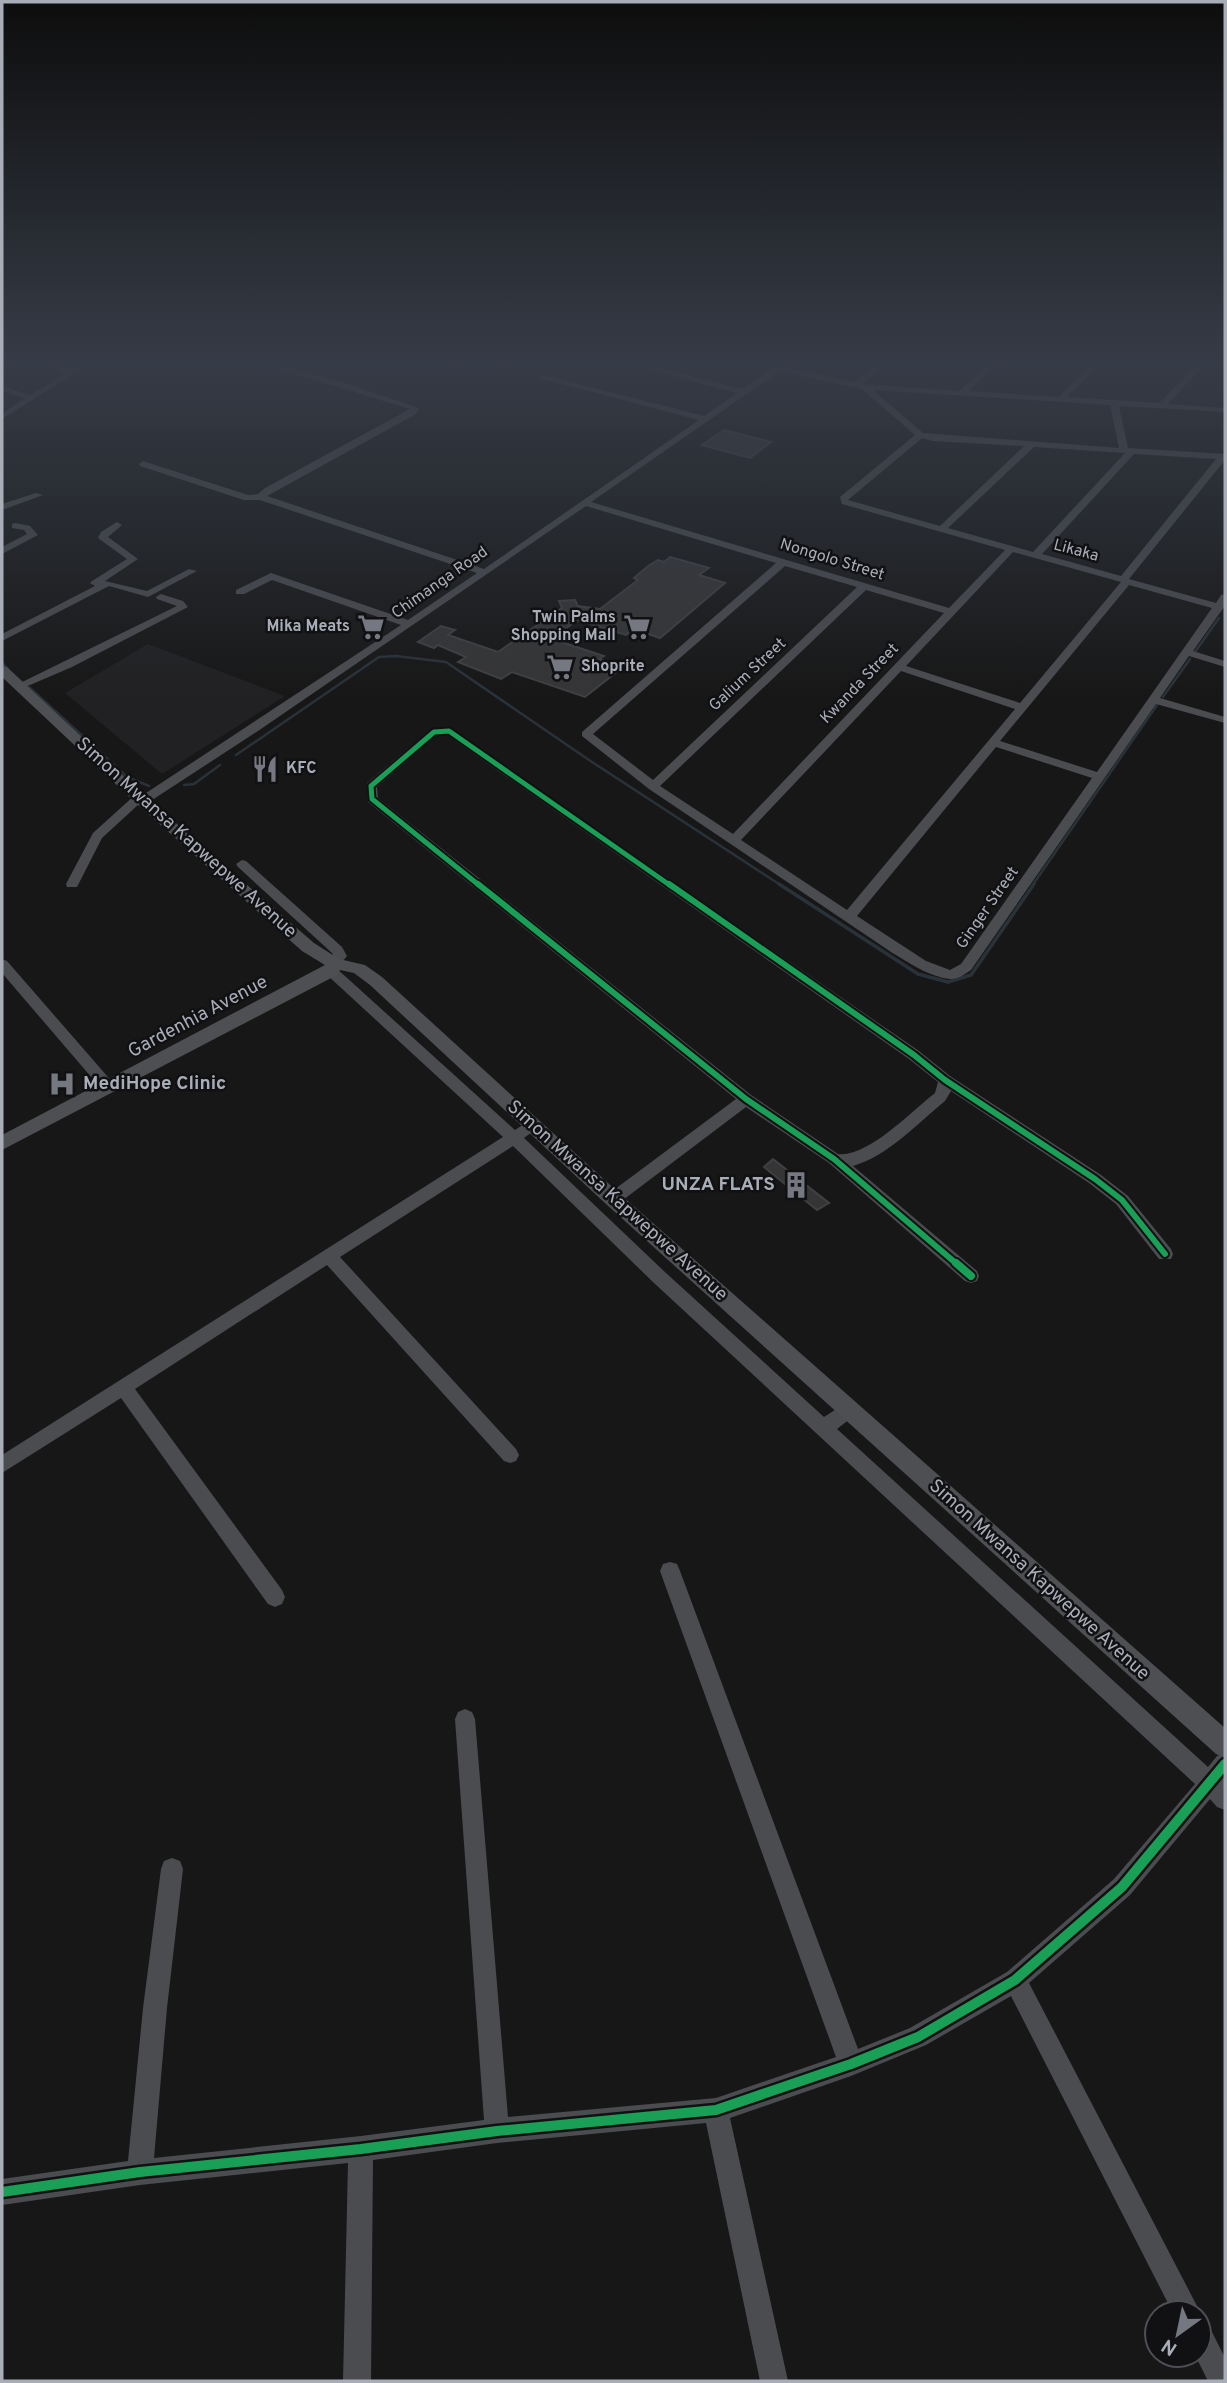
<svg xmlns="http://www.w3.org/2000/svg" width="1227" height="2383" viewBox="0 0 1227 2383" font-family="Overpass,sans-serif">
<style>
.built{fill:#212123}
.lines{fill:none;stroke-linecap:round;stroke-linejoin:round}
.stream-far1{stroke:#2a3239;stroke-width:2.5}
.stream{stroke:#2a3239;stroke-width:3.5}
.building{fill:#353536;stroke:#3f4043;stroke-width:2}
.minor{fill:#4b4c50;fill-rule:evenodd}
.major{fill:#4d4f52;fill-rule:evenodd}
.cycleway-far3-casing{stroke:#111113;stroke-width:9}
.cycleway-far2-casing{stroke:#111113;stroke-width:10}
.cycleway-far1-casing{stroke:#111113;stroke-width:12}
.cycleway-casing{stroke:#111113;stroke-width:15}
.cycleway-far3{stroke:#1a9f57;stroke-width:5}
.cycleway-far2{stroke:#1a9f57;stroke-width:6}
.cycleway-far1{stroke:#1a9f57;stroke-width:8}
.cycleway{stroke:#1a9f57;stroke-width:10}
.labels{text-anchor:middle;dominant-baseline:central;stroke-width:5;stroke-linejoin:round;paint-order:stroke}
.far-street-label{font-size:16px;fill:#a8adb8;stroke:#111113}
.far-poi-label{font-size:16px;font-weight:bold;fill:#a8adb8;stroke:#111113;text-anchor:end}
.street-label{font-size:19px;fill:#a8adb8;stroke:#111113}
.poi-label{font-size:19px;font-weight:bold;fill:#a8adb8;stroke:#111113;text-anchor:start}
</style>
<rect width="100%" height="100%" fill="#171717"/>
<path class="built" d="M148,644L285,696L162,774L65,693Z"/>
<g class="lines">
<g class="stream-far1">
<path d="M1195,652L1219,618"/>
<path d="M2,663L8,669"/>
<path d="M29,687L127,777L149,786"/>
<path d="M1163,697L1190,659"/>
<path d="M236,755L379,657L396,656L446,662L589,760L782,886"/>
<path d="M184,785L194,784L220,765"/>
<path d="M1032,886L1157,705"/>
</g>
<path class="stream" d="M779,884L918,974L948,982L971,975L1034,884"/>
</g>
<g class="building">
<path d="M724,430L771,442L750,458L702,445Z"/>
<path d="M670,557L709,568L699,575L725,583L660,638L634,629L626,635L577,620L552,639L604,656L599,659L623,667L585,697L512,672L501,679L458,662L466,657L438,645L434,648L418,642L441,626L455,630L448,635L498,652L562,608L559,601L575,600L578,606L600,609L638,580L634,578L648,566L658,560L664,562Z"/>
<path d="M773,1159L829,1203L817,1210L764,1167Z"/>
</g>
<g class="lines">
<g class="minor">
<path d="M32,362H45L70,370L82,362H92L2,419V414L25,398L2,391V386L31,395L65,373Z"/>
<path d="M256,362H269L342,382L419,408L416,414L267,496L484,569L699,420L539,378V374L704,416L737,393L621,362H635L742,389L782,362H791L785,367L854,382L880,362H889L862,384L959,391L990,362H999L968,391L1059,397L1093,362H1102L1067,397L1159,403L1199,362H1207L1168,404L1225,408V412L1119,406L1128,448L1225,454V460L1129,579L1216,603L1221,595L1225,594L1224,607L1193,651L1225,661V667L1189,656L1160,698L1225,717V723L1156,704L971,970C965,974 957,980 950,979C929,977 908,962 891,952L649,789L582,736V732L776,563L586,506L258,731L146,804H139L102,838L77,887H67L66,884L93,833L135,795H143L401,625L272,580L244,594H236V590L271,573L408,620L477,573L260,500H244L140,466L139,464L143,461L248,495L258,494L265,488L410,409ZM780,371L862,389L915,435L840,497L842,504L1005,550L949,608L591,502ZM873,390L1110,405L1119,448L923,433ZM922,438L933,441L1024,446L940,526L848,500ZM1034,447L1125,453L1033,552L948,528ZM1134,454L1216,459L1121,576L1042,554ZM1013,552L1121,582L1020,703L906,666ZM785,566L857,587L653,780L593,734ZM1129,585L1212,608L1097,772L1000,741ZM866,590L944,613L733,834L660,786ZM901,671L1015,709L847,910L741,840ZM996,747L1092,778L961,964L950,970L926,961L857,916Z"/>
<path d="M454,362H464L456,368H450Z"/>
<path d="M36,493L43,495L2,510V504Z"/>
<path d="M117,522L122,525L108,537L138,559L105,581L147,591L189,569L197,571L148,597L109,586L2,641V634L95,586L90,583L92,581L127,559L98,538L101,532Z"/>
<path d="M15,523L30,526L38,535L2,554V547L27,534L24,530L12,528V524Z"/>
<path d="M161,594L183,601L188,607L72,667L23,688L14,686L177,606L157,599L156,597Z"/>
<path d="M449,728L919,1051L950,1076L1101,1175L1128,1196L1171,1249L1173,1254L1171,1259H1159L1116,1204L1089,1183L951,1091L945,1101C918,1123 888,1156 853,1166L977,1271L979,1276L977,1281L971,1283L965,1281L829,1163L746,1107L619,1203H607L605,1199L607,1195L736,1099L368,802L367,783L430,730ZM437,735H447L909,1059L938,1082L935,1093C912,1111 867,1158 838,1154L751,1095L378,798L377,787Z"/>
<path d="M242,860L246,861L342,947L347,956L339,966L335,967L515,1130L527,1122H537L540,1126L524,1138L666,1273L824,1417L849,1401L855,1403L858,1409L855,1415L837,1429L1208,1767L1217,1756L1225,1753V1810L1217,1807L1210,1799L1130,1895L1029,1983L1196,2304L1200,2313L1199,2316V2313H1173L1011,1996L926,2045L851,2076L730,2118L788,2381H760L706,2123L497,2143L373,2160L371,2381H343L348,2163L140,2185L2,2205V2179L128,2161L143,2008L161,1869L164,1861L172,1858L180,1861L183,1869L167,2008L154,2158L361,2136L484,2120L455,1719L458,1712L465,1709L472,1712L475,1719L508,2117L716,2098L836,2057L660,1571L663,1564L670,1562L677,1564L680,1571L858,2049L910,2028L1007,1972L1114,1879L1195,1784L654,1283L513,1146L340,1257L516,1449L519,1455L516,1461L510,1463L504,1461L327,1265L135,1389L282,1590L285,1597L282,1604L275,1607L268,1604L121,1398L2,1473V1455L503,1137L326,974L324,971L330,967L327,963L333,955L332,953L238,867L236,864Z"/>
<path d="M2,959L7,961L114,1084L116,1088L114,1092H104L2,973Z"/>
<path d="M1199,2323L1209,2326L1225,2358V2381H1208L1195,2355H1199Z"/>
</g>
<path class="major" d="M2,666L7,667L147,798L314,943L339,959L365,965L382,977L620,1194L1225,1728V1758L1216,1754L606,1204L370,985L354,973L340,970L337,975L2,1150V1135L325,965L302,951L137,804L2,677Z"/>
<defs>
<path id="cycleway-far3" d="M480,886L372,799L371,786L434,732L449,731L671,886"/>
<g id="cycleway-far2">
<path d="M478,884L746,1099L834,1159L958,1265"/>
<path d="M669,884L914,1055L945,1080L1095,1179L1122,1200L1165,1254"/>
</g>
<path id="cycleway-far1" d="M956,1263L971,1276"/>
<path id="cycleway" d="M2,2192L140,2172L361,2149L497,2131L716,2110L851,2064L918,2037L1015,1980L1122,1887L1225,1764"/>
</defs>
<use href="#cycleway-far3" class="cycleway-far3-casing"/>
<use href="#cycleway-far2" class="cycleway-far2-casing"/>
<use href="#cycleway-far1" class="cycleway-far1-casing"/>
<use href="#cycleway" class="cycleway-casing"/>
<use href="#cycleway-far3" class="cycleway-far3"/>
<use href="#cycleway-far2" class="cycleway-far2"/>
<use href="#cycleway-far1" class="cycleway-far1"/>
<use href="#cycleway" class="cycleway"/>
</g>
<linearGradient id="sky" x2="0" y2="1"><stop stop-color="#0d0d0d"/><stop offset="0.52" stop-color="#363c47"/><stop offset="1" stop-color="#363c47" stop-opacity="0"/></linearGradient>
<rect width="1227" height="696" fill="url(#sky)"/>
<defs>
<symbol id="supermarket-bare" viewBox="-9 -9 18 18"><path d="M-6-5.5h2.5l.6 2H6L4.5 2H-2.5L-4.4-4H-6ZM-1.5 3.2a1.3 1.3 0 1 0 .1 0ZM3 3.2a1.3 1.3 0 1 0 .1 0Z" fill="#757880" stroke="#111113" stroke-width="2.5" paint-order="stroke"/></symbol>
<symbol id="restaurant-bare" viewBox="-9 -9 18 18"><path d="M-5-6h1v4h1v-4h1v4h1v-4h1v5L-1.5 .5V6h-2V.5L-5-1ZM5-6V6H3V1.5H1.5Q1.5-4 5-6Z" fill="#757880" stroke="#111113" stroke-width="2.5" paint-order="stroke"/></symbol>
<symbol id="hospital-bare" viewBox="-9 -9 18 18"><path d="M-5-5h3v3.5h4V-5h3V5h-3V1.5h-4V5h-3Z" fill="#757880" stroke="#111113" stroke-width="2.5" paint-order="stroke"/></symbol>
<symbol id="building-bare" viewBox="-9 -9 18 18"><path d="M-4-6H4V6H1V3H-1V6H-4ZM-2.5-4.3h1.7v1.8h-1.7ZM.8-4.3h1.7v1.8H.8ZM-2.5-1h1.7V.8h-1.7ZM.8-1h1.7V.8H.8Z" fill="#757880" stroke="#111113" stroke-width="2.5" paint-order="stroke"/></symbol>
</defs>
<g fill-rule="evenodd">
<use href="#supermarket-bare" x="352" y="608" width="38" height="38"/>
<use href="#supermarket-bare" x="618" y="608" width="38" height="38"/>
<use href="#supermarket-bare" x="541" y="648" width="38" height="38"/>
<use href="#restaurant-bare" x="246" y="750" width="38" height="38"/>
<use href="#hospital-bare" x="43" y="1065" width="38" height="38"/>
<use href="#building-bare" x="777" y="1166" width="38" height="38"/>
</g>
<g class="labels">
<g class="far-street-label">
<text transform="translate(1076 551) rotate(15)">Likaka</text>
<text transform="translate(832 560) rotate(17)">Nongolo Street</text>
<text transform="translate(440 583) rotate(-35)">Chimanga Road</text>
<text transform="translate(748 675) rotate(-43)">Galium Street</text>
<text transform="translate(860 684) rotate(-46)">Kwanda Street</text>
<text transform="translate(988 908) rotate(-55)">Ginger Street</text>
</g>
<g class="far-poi-label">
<text x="616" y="618">Twin Palms<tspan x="616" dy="18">Shopping Mall</tspan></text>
<text x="350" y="627">Mika Meats</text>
<text x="581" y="667" text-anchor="start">Shoprite</text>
<text x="286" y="769" text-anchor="start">KFC</text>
</g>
<g class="street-label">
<text transform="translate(186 838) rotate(42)">Simon Mwansa Kapwepwe Avenue</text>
<text transform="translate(198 1017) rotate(-28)">Gardenhia Avenue</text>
<text transform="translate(617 1201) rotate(42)">Simon Mwansa Kapwepwe Avenue</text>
<text transform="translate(1039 1580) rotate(42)">Simon Mwansa Kapwepwe Avenue</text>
</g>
<g class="poi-label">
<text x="83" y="1084">MediHope Clinic</text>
<text x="775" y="1185" text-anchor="end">UNZA FLATS</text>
</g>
</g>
<rect width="1227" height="2383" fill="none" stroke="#a8adb8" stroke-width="7"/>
<g transform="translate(1178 2334) rotate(213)"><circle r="33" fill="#111113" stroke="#4d4f55" stroke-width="2"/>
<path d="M0-5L12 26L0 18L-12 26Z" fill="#757880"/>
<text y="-10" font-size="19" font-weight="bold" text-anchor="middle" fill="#a8adb8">N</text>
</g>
</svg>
